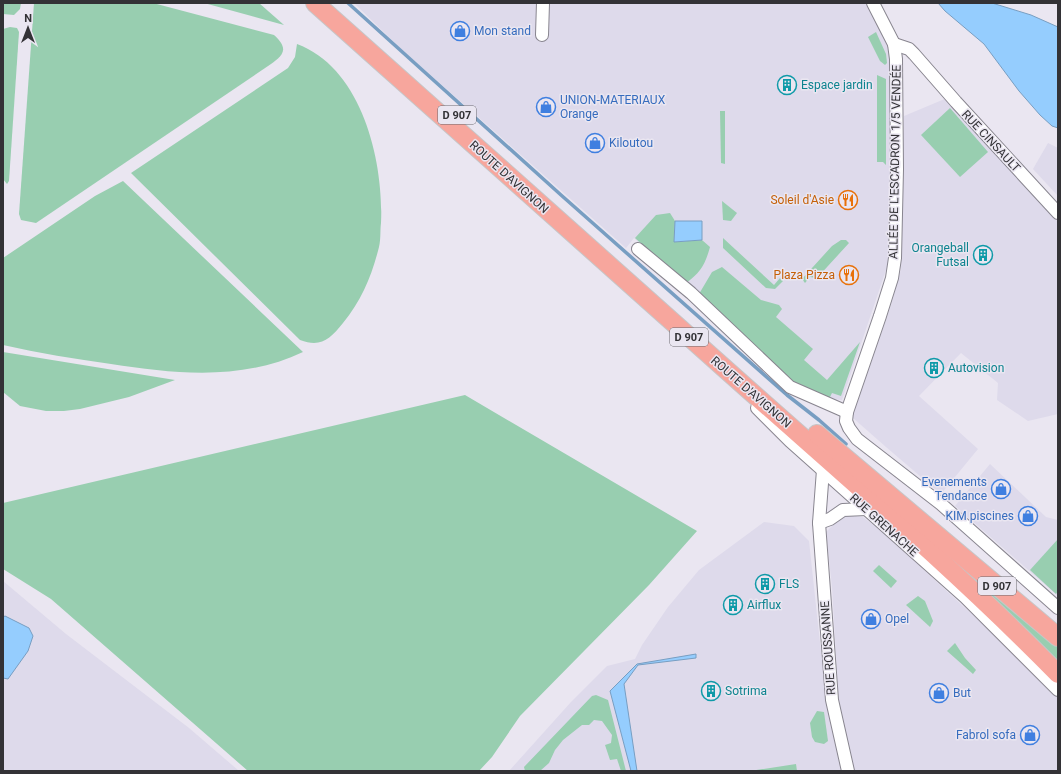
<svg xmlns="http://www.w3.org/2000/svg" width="1061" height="774" viewBox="0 0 1061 774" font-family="Roboto,sans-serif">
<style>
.built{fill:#dedaeb}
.green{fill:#98ceb0}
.water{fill:#95cdfe;stroke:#789ec2}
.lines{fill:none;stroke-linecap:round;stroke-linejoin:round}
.stream{stroke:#789ec2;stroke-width:3.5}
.minor-casing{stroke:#88858f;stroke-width:14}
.primary-casing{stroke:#c6c6c7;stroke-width:20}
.minor{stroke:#fff;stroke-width:12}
.primary{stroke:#f7a69d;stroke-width:18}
.labels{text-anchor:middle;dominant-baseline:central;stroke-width:3;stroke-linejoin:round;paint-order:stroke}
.shield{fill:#eae6f1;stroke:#6a686e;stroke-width:1}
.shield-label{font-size:11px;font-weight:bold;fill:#333236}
.shop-label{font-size:12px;fill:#366cbe;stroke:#eae6f1;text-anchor:start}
.culture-label{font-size:12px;fill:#0d838f;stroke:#eae6f1;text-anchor:start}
.street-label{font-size:12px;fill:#333236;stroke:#eae6f1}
.food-label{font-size:12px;fill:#c56008;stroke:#eae6f1;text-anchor:end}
</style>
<rect width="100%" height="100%" fill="#eae6f1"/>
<g class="built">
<path d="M354,3H869L892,54V235L887,267L842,400L829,399L792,381L638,242L634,238L626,248L400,48Z"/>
<path d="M947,98L1058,222V414L1028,421L997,400L998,383L961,353L919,396L978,449L941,494L886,447L853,418V415L891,305L901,269L904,116Z"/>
<path d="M1048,143L1058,148V196L1033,169Z"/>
<path d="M990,464L1046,517L1058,520V596L955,506Z"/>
<path d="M843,515L863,517L885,534L1016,655L1058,697V771H509L571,702L607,666L635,659L642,645L668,607L699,570L764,522L794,526L809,541L826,698L840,721L832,587L826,532Z"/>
<path d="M3,581L66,634L189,728L239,771H3Z"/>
</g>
<g class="green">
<path d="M3,3H21L20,9L14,15L3,14Z"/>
<path d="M34,3H153L274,35C288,48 285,54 271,64L36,223L21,220L19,214Z"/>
<path d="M204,3H259L284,25Z"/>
<path d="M10,27L17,28L19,32L9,181L7,184L3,179V29Z"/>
<path d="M876,32L886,54L887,63L885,65L880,61L868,37Z"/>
<path d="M297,44C362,68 384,161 381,223C380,230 381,239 379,247C372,275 362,300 343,323C330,339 321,348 300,340L131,173L288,68L295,57Z"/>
<path d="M877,75L886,79V165L883,162H877Z"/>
<path d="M950,108L988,152L960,177L921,135Z"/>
<path d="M720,111H725V164L721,163Z"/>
<path d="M123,181L303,352C242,381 176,374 111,364C75,359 39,353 3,345V258L95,196Z"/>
<path d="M722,201L737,213L731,221L723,220Z"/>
<path d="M670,213L675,221L674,242L702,240L710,247C705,265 701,272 685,284L635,238L656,215Z"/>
<path d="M723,238L774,285L780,278L783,281L775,289L766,288L723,248Z"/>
<path d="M841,240H846L849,243L817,278L810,277L805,283L802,279L832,246Z"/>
<path d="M722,267L761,300L779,305L782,309L776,317L813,349L804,360L827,380L860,342L841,396L832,393L829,399L792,381L699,294L712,272Z"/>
<path d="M3,352L175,380L129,397L80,409L64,411H46L20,406L3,392Z"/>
<path d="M465,395L697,531L649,585L520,716L492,757L479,771H248L51,599L3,569V503Z"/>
<path d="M875,491L1058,645V668Z"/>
<path d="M1058,539V591L1056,594L1030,570Z"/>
<path d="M879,565L897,581L891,588L873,571Z"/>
<path d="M918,596L925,601L933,621L930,627L906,605Z"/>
<path d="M955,643L965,658L976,670L973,674L947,651Z"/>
<path d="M596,695L608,700L626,771H621L617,759L610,760L605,745L611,743L612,735L602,721L594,720L589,725H582L563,740L555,750L549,763L540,771H525L524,767L592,696Z"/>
<path d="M817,711L824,712L828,741L824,744L815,742L812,737L810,723Z"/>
<path d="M796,764L797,771H750Z"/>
</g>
<g class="water">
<path d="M938,3H992L1031,15L1058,27V128L1052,126L1040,115L1019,91L984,44L945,11Z"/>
<path d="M675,221H702V240L674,242Z"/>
<path d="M5,616L29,628L33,636L28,651L8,679L3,678V617Z"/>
<path d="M696,654V658L638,665L624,684L637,771H631L610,691L637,664Z"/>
</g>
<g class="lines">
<path class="stream" d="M348,3L561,195L787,395L819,420L846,444"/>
<defs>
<g id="minor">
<path d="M873,3L894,44L896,59L897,169L895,258L892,278L880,316L847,412L846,421L849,428L857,439L941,504L1058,608"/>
<path d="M542,35L543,3"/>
<path d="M894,44L909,49L914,54L956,102L1058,213"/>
<path d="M638,249L691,293L790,387L847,412"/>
<path d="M757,408L790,441L965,597L1058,690"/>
<path d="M823,470L819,523L832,700L848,771"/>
<path d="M819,523L830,519L843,510L866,509"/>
</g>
<g id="primary">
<path d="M315,3C447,122 580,240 713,358C829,462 949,563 1058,674"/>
<path d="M817,434L1058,637"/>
</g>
</defs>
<use href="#minor" class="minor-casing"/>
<use href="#primary" class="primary-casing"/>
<use href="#minor" class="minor"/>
<use href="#primary" class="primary"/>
</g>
<defs>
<symbol id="shop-ring" viewBox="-11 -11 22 22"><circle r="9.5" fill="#eae6f1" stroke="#3f7fe0" stroke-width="1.5"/><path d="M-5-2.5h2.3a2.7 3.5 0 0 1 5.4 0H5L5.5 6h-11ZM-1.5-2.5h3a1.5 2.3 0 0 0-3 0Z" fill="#3f7fe0"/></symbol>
<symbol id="building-ring" viewBox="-11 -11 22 22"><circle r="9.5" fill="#eae6f1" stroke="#0f9aa8" stroke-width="1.5"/><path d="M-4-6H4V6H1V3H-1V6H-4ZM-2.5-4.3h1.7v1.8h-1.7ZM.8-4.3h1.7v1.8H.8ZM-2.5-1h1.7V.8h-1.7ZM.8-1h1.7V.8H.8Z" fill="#0f9aa8"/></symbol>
<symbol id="restaurant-ring" viewBox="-11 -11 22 22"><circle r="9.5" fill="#eae6f1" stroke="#e8710a" stroke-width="1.5"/><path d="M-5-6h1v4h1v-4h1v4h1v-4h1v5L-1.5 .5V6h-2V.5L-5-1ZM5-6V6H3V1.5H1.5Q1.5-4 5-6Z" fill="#e8710a"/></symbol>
</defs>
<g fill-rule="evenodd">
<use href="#shop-ring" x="449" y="20" width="22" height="22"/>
<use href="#building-ring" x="776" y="74" width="22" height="22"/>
<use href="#shop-ring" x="535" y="96" width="22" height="22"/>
<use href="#shop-ring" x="584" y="132" width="22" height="22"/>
<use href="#restaurant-ring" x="837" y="189" width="22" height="22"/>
<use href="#building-ring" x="972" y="244" width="22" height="22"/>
<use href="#restaurant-ring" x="838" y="264" width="22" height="22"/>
<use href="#building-ring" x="923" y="357" width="22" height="22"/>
<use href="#shop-ring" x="990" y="478" width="22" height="22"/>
<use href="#shop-ring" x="1017" y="505" width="22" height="22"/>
<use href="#building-ring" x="754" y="573" width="22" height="22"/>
<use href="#building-ring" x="722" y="594" width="22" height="22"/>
<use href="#shop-ring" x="860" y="608" width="22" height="22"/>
<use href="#building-ring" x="700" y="680" width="22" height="22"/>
<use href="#shop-ring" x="928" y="682" width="22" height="22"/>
<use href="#shop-ring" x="1019" y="724" width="22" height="22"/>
</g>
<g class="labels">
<g class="shield">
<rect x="438" y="106" width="38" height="18" rx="3"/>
<rect x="670" y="328" width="38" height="18" rx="3"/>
<rect x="978" y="577" width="38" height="18" rx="3"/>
</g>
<g class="shield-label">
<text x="457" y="115">D 907</text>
<text x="689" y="337">D 907</text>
<text x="997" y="586">D 907</text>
</g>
<g class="shop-label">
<text x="474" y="31">Mon stand</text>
<text x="560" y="100">UNION-MATERIAUX<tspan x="560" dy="14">Orange</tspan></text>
<text x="609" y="143">Kiloutou</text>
<text x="987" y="482" text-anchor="end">Evenements<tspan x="987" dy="14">Tendance</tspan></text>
<text x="1014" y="516" text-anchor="end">KIM piscines</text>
<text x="885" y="619">Opel</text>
<text x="953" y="693">But</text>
<text x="1016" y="735" text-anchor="end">Fabrol sofa</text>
</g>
<g class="culture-label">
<text x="801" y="85">Espace jardin</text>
<text x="969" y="248" text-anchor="end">Orangeball<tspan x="969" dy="14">Futsal</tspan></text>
<text x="948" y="368">Autovision</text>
<text x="779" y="584">FLS</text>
<text x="747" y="605">Airflux</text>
<text x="725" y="691">Sotrima</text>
</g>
<g class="street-label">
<text transform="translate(991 141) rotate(47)">RUE CINSAULT</text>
<text transform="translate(895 162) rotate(-89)">ALLÉE DE L'ESCADRON 1/5 VENDÉE</text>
<text transform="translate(509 177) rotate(42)">ROUTE D'AVIGNON</text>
<text transform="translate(751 392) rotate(41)">ROUTE D'AVIGNON</text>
<text transform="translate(884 525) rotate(42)">RUE GRENACHE</text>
<text transform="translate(828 648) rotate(-94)">RUE ROUSSANNE</text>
</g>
<g class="food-label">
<text x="834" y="200">Soleil d'Asie</text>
<text x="835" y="275">Plaza Pizza</text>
</g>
</g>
<rect width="1061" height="774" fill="none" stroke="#333236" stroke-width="8"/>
<g transform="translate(28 28)" stroke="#eae6f1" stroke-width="3" paint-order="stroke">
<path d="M0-3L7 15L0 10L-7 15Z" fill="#333236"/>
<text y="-6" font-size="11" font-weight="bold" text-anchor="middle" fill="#333236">N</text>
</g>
</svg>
